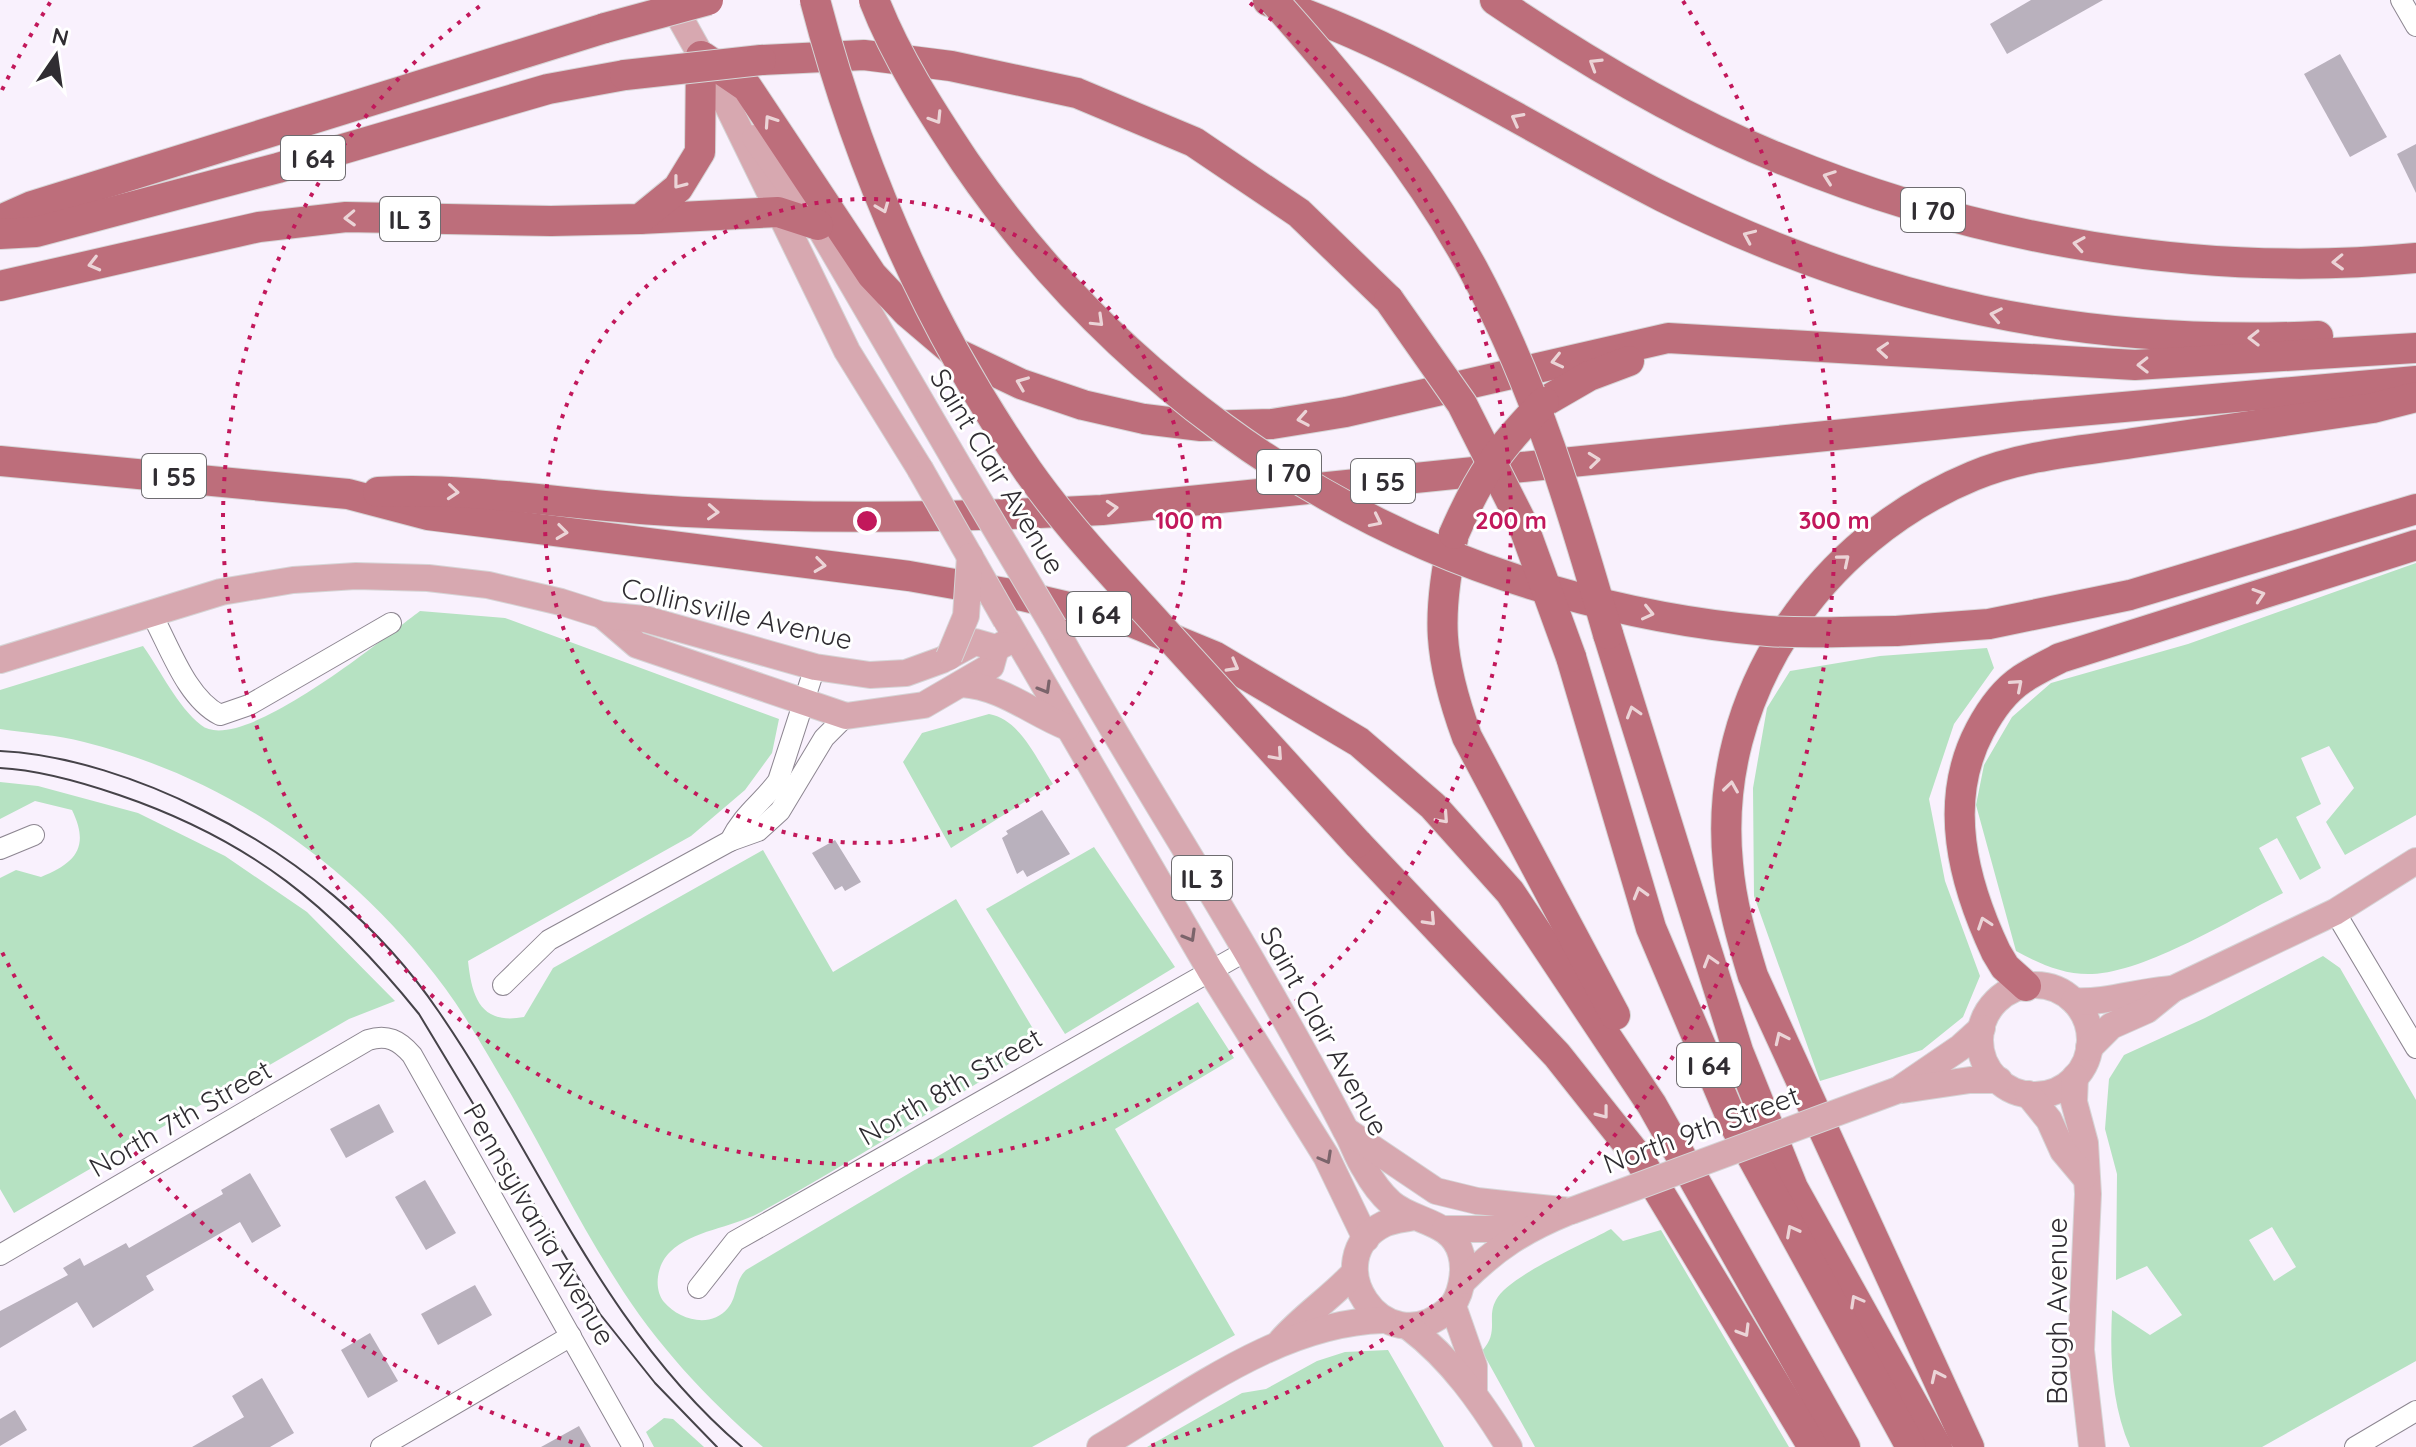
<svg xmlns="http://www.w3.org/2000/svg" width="2416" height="1447" viewBox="0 0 2416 1447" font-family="Quicksand,sans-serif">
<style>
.green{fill:#b6e2c2;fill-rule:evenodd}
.building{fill:#b9b1bd}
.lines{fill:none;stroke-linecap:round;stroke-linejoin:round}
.minor-casing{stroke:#8d8691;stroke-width:22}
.major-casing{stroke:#d6d5d6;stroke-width:28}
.highway-casing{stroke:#d6d5d6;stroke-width:32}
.minor{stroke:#fff;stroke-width:20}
.major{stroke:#d7a8b0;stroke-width:26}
.highway{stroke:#bd6e7b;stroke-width:30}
.tram{stroke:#464349;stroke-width:2}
.major-bridge-casing{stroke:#d6d5d6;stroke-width:28;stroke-linecap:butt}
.highway-bridge-casing{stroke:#d6d5d6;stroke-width:32;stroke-linecap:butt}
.major-bridge{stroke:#d7a8b0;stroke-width:26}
.highway-bridge{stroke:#bd6e7b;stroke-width:30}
.oneway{stroke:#ebd4d7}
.oneway2{stroke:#7b646b}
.ring{fill:none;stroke:#c2185b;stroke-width:4;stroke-dasharray:4 8}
.labels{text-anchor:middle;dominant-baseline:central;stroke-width:6;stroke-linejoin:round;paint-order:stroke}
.shield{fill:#fff;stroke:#6e6c70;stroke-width:2}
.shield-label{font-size:26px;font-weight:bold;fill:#302d32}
.street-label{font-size:28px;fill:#302d32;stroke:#fff}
.centre{fill:#c2185b;stroke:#fff;stroke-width:4}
.ring-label{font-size:24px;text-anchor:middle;font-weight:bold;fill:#c2185b;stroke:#fff;stroke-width:6;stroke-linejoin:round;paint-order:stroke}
</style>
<rect width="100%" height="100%" fill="#f9f1fd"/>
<g class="green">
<path d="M2416,563V815L2345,855L2326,822L2354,788L2329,746L2301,758L2321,804L2296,817L2321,868L2300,880L2277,838L2259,848L2283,893C2232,919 2146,972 2092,974C2064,975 2040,964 2016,951L1976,805L1984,765L2012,717L2051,683L2188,644Z"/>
<path d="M420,611L505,618L779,719L772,753L745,790L691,836L468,961C472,998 481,1025 524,1017L553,968L763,850L833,972L956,899L1042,1044C948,1100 855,1160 759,1213C731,1228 693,1230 670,1252C657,1264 653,1289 664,1302C679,1320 711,1329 728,1308C738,1296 734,1282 746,1270L1198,1002L1234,1058L1115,1129L1235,1335L1032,1447H763C707,1399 655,1343 616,1280C578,1221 547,1157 512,1096C491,1061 470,1022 445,988C356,868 230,778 84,742C57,735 27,733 0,729V690L143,646C161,671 177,706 201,725C240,757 385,637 420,611Z"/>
<path d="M1987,648L1994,668L1954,724L1929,799L1945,881L1980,976L1963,1017L1922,1050L1820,1081L1754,896L1753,788L1767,708L1790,671L1880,656Z"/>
<path d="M989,714C1020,719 1037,760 1053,784L951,848L903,762L922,733Z"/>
<path d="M0,782L38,786L138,813L225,856L307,912L395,1001L349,1019L14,1213L0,1189V878L16,870L41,877C76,863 90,847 72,810L35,801L0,819Z"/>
<path d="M1094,847L1175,967L1065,1034L986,909Z"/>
<path d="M2323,956L2340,968L2416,1100V1361L2262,1447H2130C2111,1403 2110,1357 2112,1310L2150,1335L2182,1315L2147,1266L2116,1280L2117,1174L2105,1129L2109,1079L2124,1055L2205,1018ZM2272,1227L2296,1267L2274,1281L2249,1240Z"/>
<path d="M1611,1229L1623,1241L1661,1230L1789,1447H1535L1482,1351C1500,1331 1486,1318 1496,1300C1508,1276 1584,1244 1611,1229Z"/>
<path d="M1388,1350L1444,1447H1147L1242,1393L1266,1389L1317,1361L1345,1352Z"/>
<path d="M664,1418L673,1419L704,1447H654L646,1432Z"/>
</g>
<g class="building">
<path d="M2031,0H2103L2007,54L1990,24Z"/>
<path d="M2340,54L2387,137L2350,157L2304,74Z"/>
<path d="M2416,144V193L2397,154Z"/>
<path d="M1042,810L1070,854L1027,877L1023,870L1017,874L1002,838L1008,834L1006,831Z"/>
<path d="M835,840L861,882L845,891L842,886L835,890L812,853Z"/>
<path d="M379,1104L394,1132L346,1158L330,1129Z"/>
<path d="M250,1173L281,1226L252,1243L240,1222L146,1276L154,1290L93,1328L77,1302L0,1348V1311L68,1275L63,1268L80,1258L84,1266L126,1243L129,1248L223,1194L221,1190Z"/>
<path d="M425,1180L456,1233L426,1250L395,1197Z"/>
<path d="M475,1285L492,1315L438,1345L421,1314Z"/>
<path d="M370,1333L398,1381L368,1398L341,1350Z"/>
<path d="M262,1378L294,1433L270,1447H192L244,1417L232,1396Z"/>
<path d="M15,1410L27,1430L0,1446V1419Z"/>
<path d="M579,1426L591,1447H541Z"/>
</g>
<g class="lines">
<defs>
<g id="minor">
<path d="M2401,0L2416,26"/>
<path d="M151,613C169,645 186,698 220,715L249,705L391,623"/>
<path d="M730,841C744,813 761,804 778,781L815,667"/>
<path d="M0,849L34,835"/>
<path d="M2335,912L2416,1048"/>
<path d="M503,985L549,940L730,841L758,831L780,811L824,738L846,716"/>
<path d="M0,1255L368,1040C387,1034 399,1040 412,1055L633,1447"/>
<path d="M698,1288L735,1241L1246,951"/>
<path d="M381,1447L571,1336"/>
<path d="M2355,1447L2416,1411"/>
</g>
<g id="major">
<path d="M670,0L718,86L847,351L920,469"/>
<path d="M755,138L818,225L962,472"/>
<path d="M602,615L637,645L846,716L924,705L991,666L996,648"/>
<path d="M1008,623L1210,970L1326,1156L1366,1239"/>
<path d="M1054,627C1117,741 1187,849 1252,961C1284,1017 1317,1074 1346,1131C1353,1143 1357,1157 1365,1169C1371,1180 1381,1194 1391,1203C1414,1223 1452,1220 1461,1254C1466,1271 1461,1299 1448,1310C1382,1366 1315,1258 1384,1224C1392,1220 1405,1219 1414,1217"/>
<path d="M0,660L221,592L293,580L356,576L428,578L488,585L561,602L602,615L645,619L815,667L870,675L906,673L942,660L975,642L996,648L1016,638"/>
<path d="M962,684C1003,687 1030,712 1067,727"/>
<circle cx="2035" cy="1040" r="55"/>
<path d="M2074,1001C2107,1003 2139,991 2173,989"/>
<path d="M2089,1048L2111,1026L2147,1010L2173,989L2335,912L2416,861"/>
<path d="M2075,1077L2074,1102L2085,1143L2088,1194L2081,1350L2092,1447"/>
<path d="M1898,1090L1961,1047L1982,1028"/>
<path d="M1902,1090L1970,1080H1999"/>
<path d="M2028,1094L2049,1120L2063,1151L2084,1176"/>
<path d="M1347,1131L1436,1191L1477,1201L1571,1211"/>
<path d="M1445,1229H1526"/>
<path d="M1463,1281C1496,1248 1524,1230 1568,1212"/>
<path d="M1453,1306L1474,1366V1390"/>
<path d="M1410,1328C1452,1360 1481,1402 1509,1447"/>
<path d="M1281,1341C1304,1315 1331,1298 1354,1273"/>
<path d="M1100,1447C1187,1396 1279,1323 1383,1320"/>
</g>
<g id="highway">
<path d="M1495,0C1585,61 1680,118 1781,159C1979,240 2202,279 2416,258"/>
<path d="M1268,1C1408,46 1532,131 1663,197C1876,303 2081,347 2318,336"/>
<path d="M703,57L747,87L872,275L907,312L954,352L1021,384L1083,405L1144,419L1201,426L1272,424L1346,412L1668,338L2135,365L2416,348"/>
<path d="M761,60L864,55L951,66L1077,93L1194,142L1299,213L1389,300"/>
<path d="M640,219L778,212L818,225"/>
<path d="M0,220L32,206L605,28"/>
<path d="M0,234L36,232L278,168L548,89L625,75"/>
<path d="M0,286L259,227L346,217L551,221L640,219L678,188L700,152L701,56"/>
<path d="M1544,402L1589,376L1629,361"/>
<path d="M0,461L348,494L428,515L909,576L1022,596L1129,621L1214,656L1359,742L1433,806L1510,892L1652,1105L1845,1447"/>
<path d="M378,492C470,487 563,504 655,510C804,520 953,518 1102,510L2022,416L2416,381"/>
<path d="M1454,534C1436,616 1438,657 1467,737L1615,1015"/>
<path d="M1896,631L1989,624L2130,595L2416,509"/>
<path d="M1608,634L1738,1051L1793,1188L1937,1447"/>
<path d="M1571,657L1651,928L1733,1122L1911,1447"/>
<path d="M1357,843L1557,1055L1638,1157L1813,1447"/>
<path d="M2026,986L2005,967L1996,952C1963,882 1942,802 1980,730C1990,711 2004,691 2022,679C2034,671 2047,665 2060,658L2416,545"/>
<path d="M1969,1447L1753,976C1742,940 1731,902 1728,864C1711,695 1820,539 1973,476C2023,455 2080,451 2133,443C2213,431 2293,419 2373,408L2416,397"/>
</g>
</defs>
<use href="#minor" class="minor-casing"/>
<use href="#major" class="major-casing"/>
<use href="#highway" class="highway-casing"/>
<use href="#minor" class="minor"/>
<use href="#major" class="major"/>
<use href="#highway" class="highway"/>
<g class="tram">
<path d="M0,751C67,754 143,780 202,810C296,856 380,925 439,1012C540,1159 603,1329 742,1447"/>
<path d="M0,768C40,770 81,782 119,795C251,840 332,906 419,1014L600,1314L655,1383L717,1447"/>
</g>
<defs>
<g id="major-bridge">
<path d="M920,469L1006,620"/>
<path d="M962,472L1054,627"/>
<path d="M949,657L966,616L970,556"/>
<path d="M1571,1211L1898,1090"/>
</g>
<g id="highway-bridge">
<path d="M815,0C859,169 929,328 1028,471C1069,529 1118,580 1165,632C1229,703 1293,773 1357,843"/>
<path d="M874,0C896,57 931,111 965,162C1105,366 1314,523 1554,591C1623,611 1696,625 1768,631C1810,634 1853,631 1896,631"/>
<path d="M1273,0C1348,84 1419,170 1473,269C1535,384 1572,509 1608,634"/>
<path d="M605,28L708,0"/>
<path d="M625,75L761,60"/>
<path d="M1389,300L1462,404L1523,525L1571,657"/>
<path d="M1454,534C1480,474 1499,448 1544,402"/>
</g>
</defs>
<use href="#major-bridge" class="major-bridge-casing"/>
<use href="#highway-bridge" class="highway-bridge-casing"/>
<use href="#major-bridge" class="major-bridge"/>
<use href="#highway-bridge" class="highway-bridge"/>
</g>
<defs><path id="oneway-chevron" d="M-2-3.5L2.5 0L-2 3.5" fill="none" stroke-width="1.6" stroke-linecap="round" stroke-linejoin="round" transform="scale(2)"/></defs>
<g class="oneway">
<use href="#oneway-chevron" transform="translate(1595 64) rotate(-148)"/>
<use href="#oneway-chevron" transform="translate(936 118) rotate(58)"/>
<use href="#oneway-chevron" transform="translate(1517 119) rotate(-152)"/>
<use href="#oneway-chevron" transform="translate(770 121) rotate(-124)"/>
<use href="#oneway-chevron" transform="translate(1829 177) rotate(-160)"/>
<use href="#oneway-chevron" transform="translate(679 183) rotate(128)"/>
<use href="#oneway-chevron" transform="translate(883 207) rotate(68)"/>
<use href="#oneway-chevron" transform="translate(350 218) rotate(178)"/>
<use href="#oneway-chevron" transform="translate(1749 236) rotate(-156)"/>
<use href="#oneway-chevron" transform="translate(2079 244) rotate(-171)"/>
<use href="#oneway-chevron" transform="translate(2338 262) rotate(178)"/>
<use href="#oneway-chevron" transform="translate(94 264) rotate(166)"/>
<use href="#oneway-chevron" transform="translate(1996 315) rotate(-169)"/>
<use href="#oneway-chevron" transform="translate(1098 321) rotate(44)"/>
<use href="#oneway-chevron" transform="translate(2254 338) rotate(179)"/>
<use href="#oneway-chevron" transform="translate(1883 350) rotate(-176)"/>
<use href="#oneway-chevron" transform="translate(1557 361) rotate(167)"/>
<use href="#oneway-chevron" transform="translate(2143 365) rotate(179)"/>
<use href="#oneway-chevron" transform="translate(1022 383) rotate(-158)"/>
<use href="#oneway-chevron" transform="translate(1303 419) rotate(170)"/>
<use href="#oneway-chevron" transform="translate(1594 460) rotate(-6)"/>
<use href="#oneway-chevron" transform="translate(453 492) rotate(5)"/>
<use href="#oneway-chevron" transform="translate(1112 508) rotate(-5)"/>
<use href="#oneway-chevron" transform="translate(713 512) rotate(3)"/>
<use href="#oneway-chevron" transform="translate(1376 521) rotate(26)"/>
<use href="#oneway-chevron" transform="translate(562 532) rotate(7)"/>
<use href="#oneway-chevron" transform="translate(1844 560) rotate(-40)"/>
<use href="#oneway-chevron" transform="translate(820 565) rotate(7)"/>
<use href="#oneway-chevron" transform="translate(2259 595) rotate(-18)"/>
<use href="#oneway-chevron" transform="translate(1648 613) rotate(13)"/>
<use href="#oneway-chevron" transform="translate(1233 666) rotate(29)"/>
<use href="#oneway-chevron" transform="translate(2017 685) rotate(-41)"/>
<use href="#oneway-chevron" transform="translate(1633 712) rotate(-107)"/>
<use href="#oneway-chevron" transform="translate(1277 755) rotate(48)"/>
<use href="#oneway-chevron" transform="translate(1731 787) rotate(-82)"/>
<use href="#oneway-chevron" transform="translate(1443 818) rotate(48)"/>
<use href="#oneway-chevron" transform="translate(1640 893) rotate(-106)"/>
<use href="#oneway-chevron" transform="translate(1430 920) rotate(47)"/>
<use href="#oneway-chevron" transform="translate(1984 923) rotate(-109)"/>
<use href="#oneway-chevron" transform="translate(1710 961) rotate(-107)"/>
<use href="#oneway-chevron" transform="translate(1781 1038) rotate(-115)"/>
<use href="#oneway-chevron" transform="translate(1603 1113) rotate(52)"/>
<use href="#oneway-chevron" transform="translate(1792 1231) rotate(-118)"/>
<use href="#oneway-chevron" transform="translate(1856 1301) rotate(-119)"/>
<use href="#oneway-chevron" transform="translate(1744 1331) rotate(59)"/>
<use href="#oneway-chevron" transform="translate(1937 1376) rotate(-115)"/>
</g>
<g class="oneway2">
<use href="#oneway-chevron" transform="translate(1045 688) rotate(60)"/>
<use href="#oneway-chevron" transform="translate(1190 936) rotate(60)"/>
<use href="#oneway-chevron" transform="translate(1326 1158) rotate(61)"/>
</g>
<g class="ring">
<circle cx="867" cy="521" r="322"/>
<path d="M1250 3A644 644 0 1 1 484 3"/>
<path d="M584 1446A967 967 0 0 1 2 952M2 90A967 967 0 0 1 51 1M1683 1A967 967 0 0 1 1150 1446"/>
</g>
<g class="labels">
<g class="shield">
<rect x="281" y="136" width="64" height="44" rx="6"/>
<rect x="1901" y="188" width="64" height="44" rx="6"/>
<rect x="380" y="197" width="60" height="44" rx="6"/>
<rect x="1257" y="450" width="64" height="44" rx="6"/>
<rect x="142" y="454" width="64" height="44" rx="6"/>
<rect x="1351" y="459" width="64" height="44" rx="6"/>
<rect x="1067" y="592" width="64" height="44" rx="6"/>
<rect x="1172" y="856" width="60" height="44" rx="6"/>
<rect x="1677" y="1043" width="64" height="44" rx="6"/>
</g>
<g class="shield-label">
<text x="313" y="158">I 64</text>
<text x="1933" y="210">I 70</text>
<text x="410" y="219">IL 3</text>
<text x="1289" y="472">I 70</text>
<text x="174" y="476">I 55</text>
<text x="1383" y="481">I 55</text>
<text x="1099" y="614">I 64</text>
<text x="1202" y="878">IL 3</text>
<text x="1709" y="1065">I 64</text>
</g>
<g class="street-label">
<text transform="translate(998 471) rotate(59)">Saint Clair Avenue</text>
<text transform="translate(737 613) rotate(13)">Collinsville Avenue</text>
<text transform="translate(1325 1031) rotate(61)">Saint Clair Avenue</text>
<text transform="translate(950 1086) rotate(-30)">North 8th Street</text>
<text transform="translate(180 1118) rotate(-30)">North 7th Street</text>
<text transform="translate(1701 1129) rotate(-20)">North 9th Street</text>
<text transform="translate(540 1224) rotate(60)">Pennsylvania Avenue</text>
<text transform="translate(2056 1311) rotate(-90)">Baugh Avenue</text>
</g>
</g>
<circle cx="867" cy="521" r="12" class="centre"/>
<g class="ring-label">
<text x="1189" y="529">100 m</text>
<text x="1511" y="529">200 m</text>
<text x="1834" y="529">300 m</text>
</g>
<g transform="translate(56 56) rotate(13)" stroke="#ffffff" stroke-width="6" paint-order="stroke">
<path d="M0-6L14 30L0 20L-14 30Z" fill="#302d32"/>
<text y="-12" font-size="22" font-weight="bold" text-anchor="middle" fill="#302d32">N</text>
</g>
</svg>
